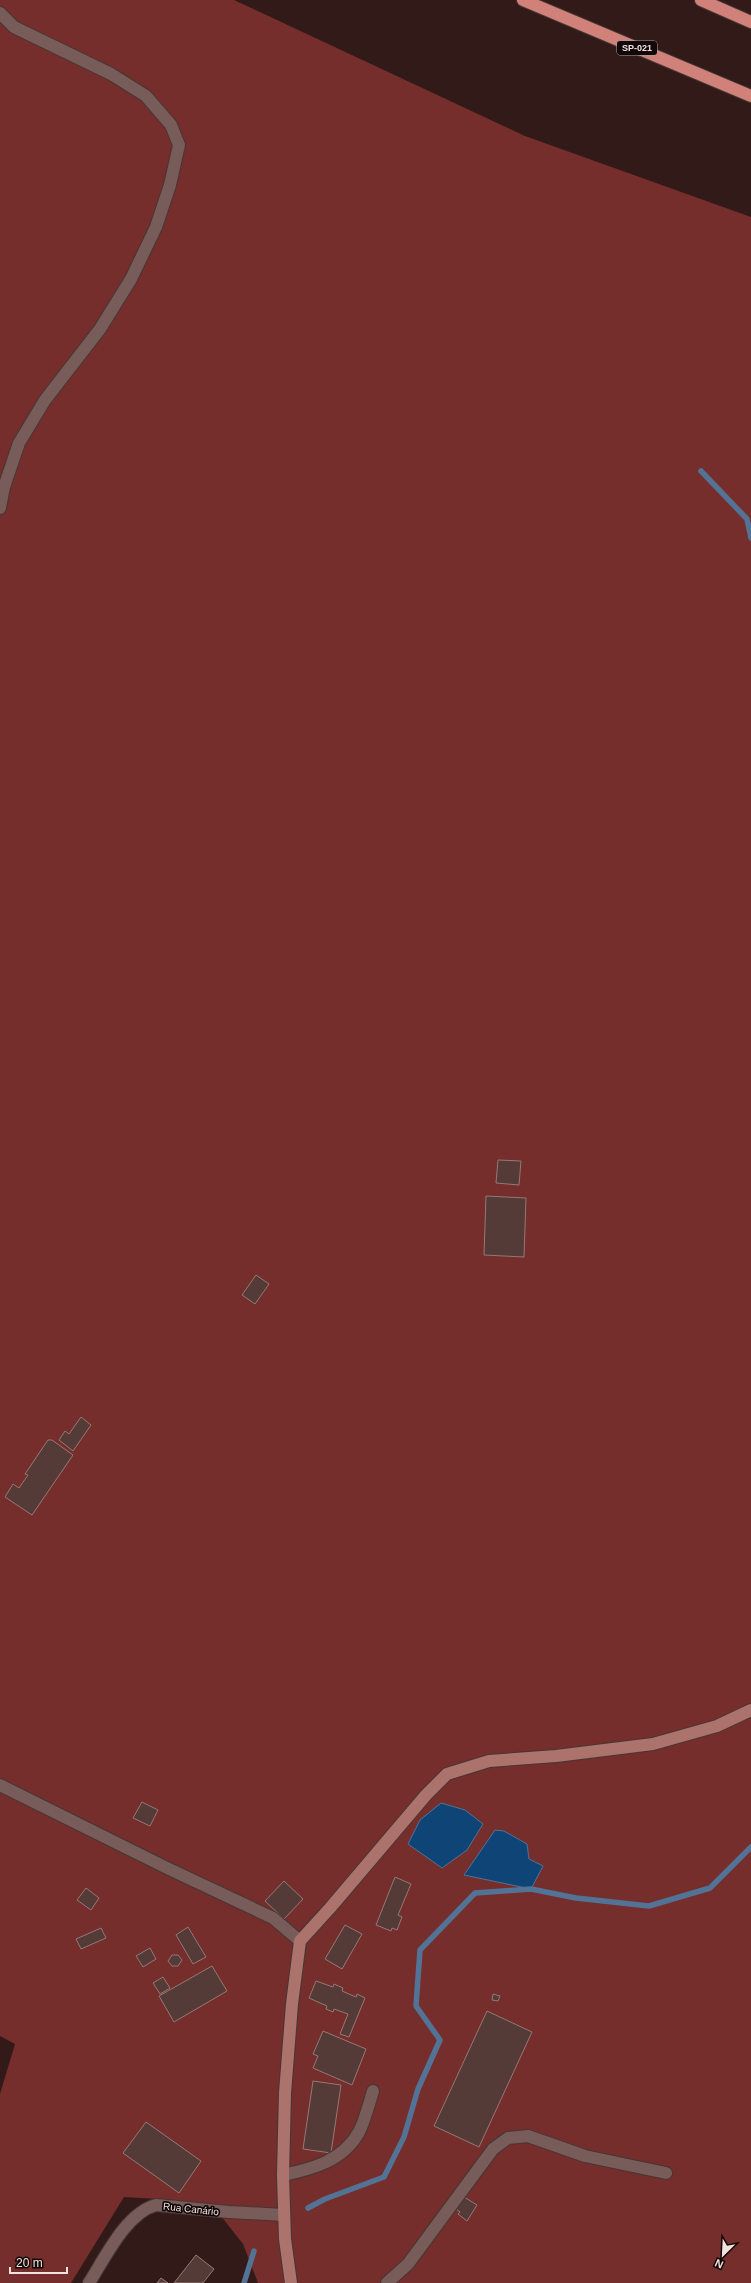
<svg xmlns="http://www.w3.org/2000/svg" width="751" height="2283" viewBox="0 0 751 2283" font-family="Arial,sans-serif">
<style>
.forest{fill:#752e2b}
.water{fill:#0e4476;stroke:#527396}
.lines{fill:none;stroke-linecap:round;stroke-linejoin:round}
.stream{stroke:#527396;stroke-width:5.5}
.building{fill:#553b38;stroke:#957874}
.minor-casing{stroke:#473634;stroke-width:14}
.major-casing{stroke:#473634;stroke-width:14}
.highway-casing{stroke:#473634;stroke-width:14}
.minor{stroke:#775c59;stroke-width:12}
.major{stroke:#ac736d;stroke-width:12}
.highway{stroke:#d0827a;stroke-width:12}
.labels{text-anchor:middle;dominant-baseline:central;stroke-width:3.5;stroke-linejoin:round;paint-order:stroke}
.shield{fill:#120807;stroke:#afa19f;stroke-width:1}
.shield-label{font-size:9px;font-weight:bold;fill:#f2e2e0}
.street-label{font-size:10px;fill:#f2e2e0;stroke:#120807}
</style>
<rect width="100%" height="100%" fill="#311a18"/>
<path class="forest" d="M0,0H234L525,136L751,217V2283H258L243,2244L213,2206L175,2200L124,2197L71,2283H0V2094L15,2044L0,2036Z"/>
<g class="water">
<path d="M441,1803L465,1810L483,1824L467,1850L442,1868L408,1844L420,1820Z"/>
<path d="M495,1830L504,1831L527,1844L529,1859L543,1866L531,1889L464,1875Z"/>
</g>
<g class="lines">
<g class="stream">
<path d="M701,471L747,519L751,538"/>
<path d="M308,2208L325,2199L384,2177L404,2137L418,2089L440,2040L416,2006L420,1950L475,1893L531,1889L576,1898L649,1906L710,1888L751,1847"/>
<path d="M244,2283L254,2251"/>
</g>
</g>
<g class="building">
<path d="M498,1160L521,1161L519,1185L496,1183Z"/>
<path d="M486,1196L526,1198L524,1257L484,1255Z"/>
<path d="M256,1275L269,1284L255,1304L242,1295Z"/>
<path d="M81,1417L91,1425L73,1451L59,1440L65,1431L69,1434Z"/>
<path d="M48,1440H52L73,1455L32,1515L5,1497L13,1484L19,1488L28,1475L25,1474Z"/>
<path d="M142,1802L158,1810L150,1826L133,1818Z"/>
<path d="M395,1877L411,1884L398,1915L402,1917L397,1930L392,1928L391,1931L376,1925Z"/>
<path d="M284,1881L303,1899L284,1919L265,1901Z"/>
<path d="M86,1888L99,1898L91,1910L77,1900Z"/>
<path d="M345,1925L362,1934L342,1969L325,1959Z"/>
<path d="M188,1927L206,1957L193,1964L176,1935Z"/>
<path d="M101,1928L106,1938L81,1949L76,1939Z"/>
<path d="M150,1948L156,1959L143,1967L136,1956Z"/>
<path d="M172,1955H178L182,1960L178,1966H172L168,1961Z"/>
<path d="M212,1966L227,1991L174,2022L159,1996Z"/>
<path d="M163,1977L170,1988L160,1994L153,1983Z"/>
<path d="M316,1981L333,1987L334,1984L343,1988L342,1991L356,1997L357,1994L365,1998L349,2037L340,2034L348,2014L334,2009L333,2012L326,2009L327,2006L309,1998Z"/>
<path d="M493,1994L500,1996L498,2001L492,2000Z"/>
<path d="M487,2011L532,2032L479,2147L434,2126Z"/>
<path d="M323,2031L366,2049L352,2085L313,2068L318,2056L313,2054Z"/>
<path d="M313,2081L341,2085L331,2153L303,2149Z"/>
<path d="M146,2122L201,2161L179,2193L123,2153Z"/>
<path d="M464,2197L477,2205L467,2221L458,2214L460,2212L456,2209Z"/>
<path d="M196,2255L214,2269L203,2283H174Z"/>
<path d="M161,2278L168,2283H157Z"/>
</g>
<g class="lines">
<defs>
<g id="minor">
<path d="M0,13L14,27L111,74L146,96L171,125L179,145L170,185L156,227L131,279L100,329L45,400L19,443L4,487L0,508"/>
<path d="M0,1785L167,1868L273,1918L300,1941"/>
<path d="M283,2175C312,2169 343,2161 359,2132C365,2120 369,2104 373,2091"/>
<path d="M89,2283C105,2258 126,2213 156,2205L229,2212L284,2215"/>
<path d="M387,2283L408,2264L493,2149L508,2138L528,2136L585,2156L666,2173"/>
</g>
<path id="major" d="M291,2283L285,2239L283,2175L285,2093L292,2004L300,1941L330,1908L426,1795L447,1774L489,1761L556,1756L653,1744L717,1726L751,1710"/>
<g id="highway">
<path d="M523,0L751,96"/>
<path d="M701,0L751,22"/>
</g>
</defs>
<use href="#minor" class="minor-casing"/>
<use href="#major" class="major-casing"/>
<use href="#highway" class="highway-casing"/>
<use href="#minor" class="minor"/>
<use href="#major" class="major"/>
<use href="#highway" class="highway"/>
</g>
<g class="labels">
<rect class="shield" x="617" y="41" width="40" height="14" rx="3"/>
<g class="shield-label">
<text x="637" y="48">SP-021</text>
</g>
<g class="street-label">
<text transform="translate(191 2209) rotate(6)">Rua Canário</text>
</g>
</g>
<g transform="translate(723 2255) rotate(204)" stroke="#120807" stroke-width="3" paint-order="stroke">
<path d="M0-3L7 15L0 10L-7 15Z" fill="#f2e2e0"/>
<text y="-6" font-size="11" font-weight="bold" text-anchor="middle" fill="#f2e2e0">N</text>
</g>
<path d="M10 2267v6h57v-6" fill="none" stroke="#f2e2e0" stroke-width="2"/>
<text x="16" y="2267" font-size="12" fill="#f2e2e0" stroke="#120807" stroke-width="3" paint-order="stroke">20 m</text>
</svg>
